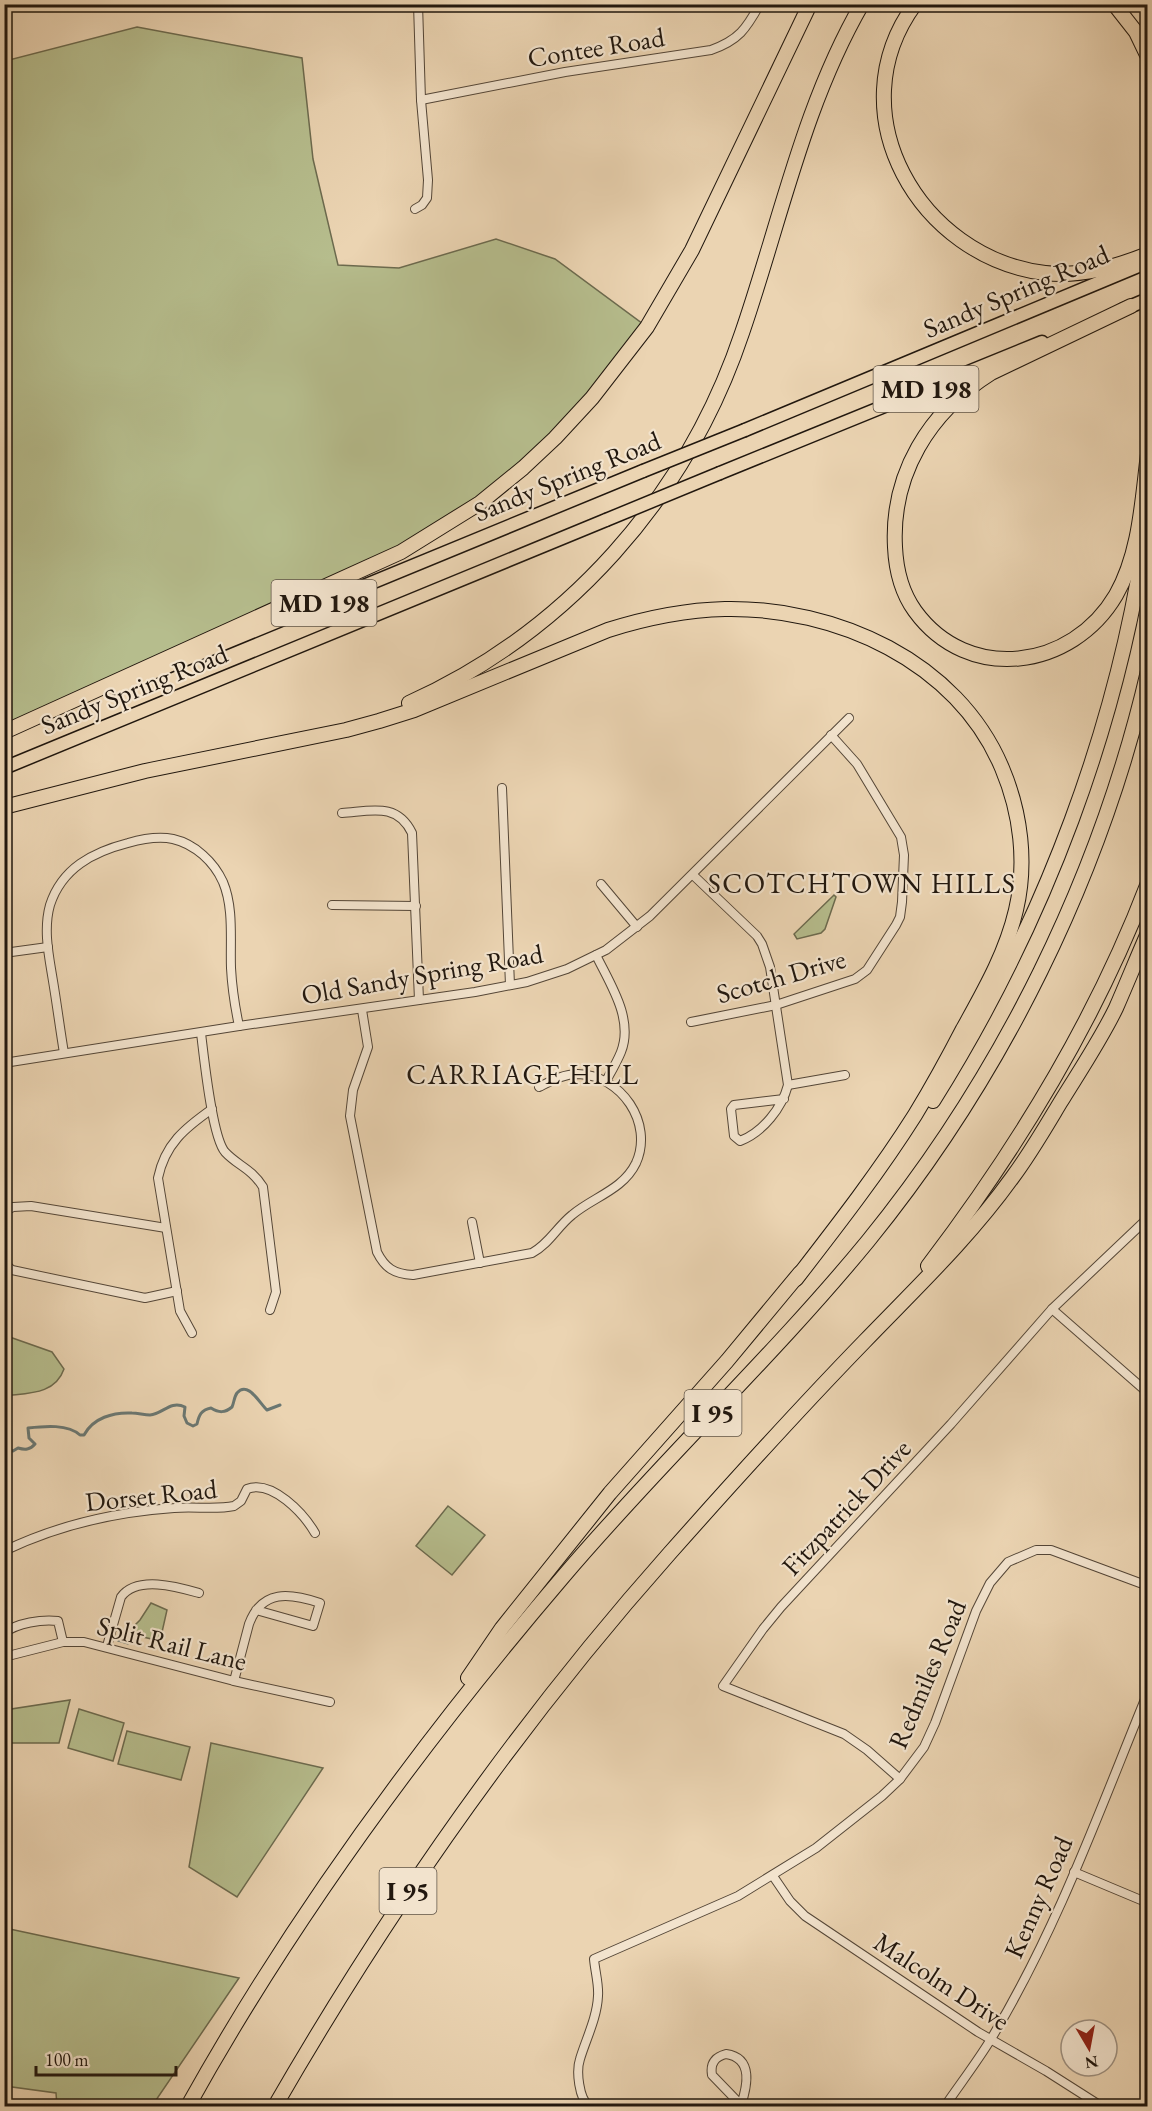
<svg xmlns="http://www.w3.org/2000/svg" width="1152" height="2111" viewBox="0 0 1152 2111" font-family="'EB Garamond',serif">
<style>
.green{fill:#b6bd8d;stroke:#6c6a4e;stroke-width:1.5}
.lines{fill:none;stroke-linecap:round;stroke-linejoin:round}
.stream{stroke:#6a7772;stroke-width:3}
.minor-casing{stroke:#544637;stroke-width:10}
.primary-casing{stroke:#21170e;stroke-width:15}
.motorway-casing{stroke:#21170e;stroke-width:16}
.minor{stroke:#f2e3cd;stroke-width:8}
.primary{stroke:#ebd4b2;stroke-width:12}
.motorway{stroke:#ebd4b2;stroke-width:14}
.primary-bridge-casing{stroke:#21170e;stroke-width:15;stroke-linecap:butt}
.primary-bridge{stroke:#ebd4b2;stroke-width:12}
.labels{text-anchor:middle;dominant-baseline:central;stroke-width:4.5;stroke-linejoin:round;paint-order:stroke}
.shield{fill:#f2e3cd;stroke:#605447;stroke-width:1.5}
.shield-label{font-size:26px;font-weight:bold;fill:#21170e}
.street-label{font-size:27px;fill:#21170e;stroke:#f2e3cd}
.neighbourhood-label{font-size:28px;letter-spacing:1.5px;fill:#21170e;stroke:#f2e3cd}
</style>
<rect width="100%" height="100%" fill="#ebd4b2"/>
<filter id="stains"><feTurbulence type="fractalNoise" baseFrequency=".00333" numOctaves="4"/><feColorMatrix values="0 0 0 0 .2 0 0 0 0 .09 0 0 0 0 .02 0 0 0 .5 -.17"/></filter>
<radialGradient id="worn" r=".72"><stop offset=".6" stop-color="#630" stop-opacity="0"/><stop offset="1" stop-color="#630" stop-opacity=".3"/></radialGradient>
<g class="green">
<path d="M137,27L302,58L313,159L338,265L399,268L496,239L555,259L647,327L555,438L439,530L5,732V61Z"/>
<path d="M834,895L836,897L825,929L821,933L797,939L794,934Z"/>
<path d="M4,1335L52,1352L64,1369C55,1395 27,1393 5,1396Z"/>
<path d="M448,1506L485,1535L452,1575L416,1546Z"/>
<path d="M151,1603L167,1610L160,1641L139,1636L132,1628L140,1620Z"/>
<path d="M70,1700L59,1743H8L5,1739V1710Z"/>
<path d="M79,1709L124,1723L113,1761L68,1748Z"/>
<path d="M127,1731L190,1747L181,1780L118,1764Z"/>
<path d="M211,1743L323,1768L237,1897L189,1867Z"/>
<path d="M5,1928L239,1978L152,2106H57L56,2093L5,2086Z"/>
</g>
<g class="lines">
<g class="stream">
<path d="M4,1449L13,1451L18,1448C25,1450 30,1450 35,1444L29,1438L28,1428C45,1426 68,1424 80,1435H84C93,1418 113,1412 132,1413C138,1413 144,1415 150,1415C163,1414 170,1400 185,1407L184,1416L187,1423L193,1426L197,1424C199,1415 201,1410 211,1408C219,1413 225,1413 232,1407C234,1403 234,1397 237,1393C248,1380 260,1404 267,1410L280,1405"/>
<path d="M118,1640L128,1643"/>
</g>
<defs>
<g id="minor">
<path d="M421,100L565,72L711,50C739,40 746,29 760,4"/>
<path d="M415,209L422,205L427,198L428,180L421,100L418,4"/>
<path d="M502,788L510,985"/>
<path d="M342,813C371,811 397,802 412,833L419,1000"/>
<path d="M693,875L757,936L762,944L770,967L788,1085C782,1108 763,1132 740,1141L734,1136L731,1109L734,1105L784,1099"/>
<path d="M601,884L637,927"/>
<path d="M332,905L416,906"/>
<path d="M4,953L48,947"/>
<path d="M596,955C610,984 634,1019 621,1052C617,1062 611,1072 606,1081"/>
<path d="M362,1010L368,1047L353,1090L350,1116L377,1252C385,1268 394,1274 413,1275L532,1253C549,1244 557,1227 572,1215C593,1197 623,1190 636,1163C654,1123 621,1075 578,1074C563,1074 551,1081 539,1087"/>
<path d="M691,1022L776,1005L855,979L867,970L896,925L900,917L902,902L904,855L901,837L857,764L831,735"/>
<path d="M201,1033C204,1057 212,1137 225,1152C238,1166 251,1168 263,1187L276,1292L270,1310"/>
<path d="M64,1053C60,1029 57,1005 53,981C49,956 43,930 50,905C62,868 93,852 128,843C142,839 158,836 173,839C195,844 214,862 223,882C234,908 230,940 231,968C232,987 235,1007 239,1026"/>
<path d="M4,1063L239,1026L475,992L527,982L567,969L606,950L650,916L849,718"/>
<path d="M788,1085L845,1075"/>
<path d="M4,1212L13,1207L31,1206L166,1228"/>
<path d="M472,1222L480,1263"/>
<path d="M4,1263L12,1270L145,1298L177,1291"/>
<path d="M1052,1309L1148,1393"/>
<path d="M192,1333L180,1311L158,1178C165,1144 185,1128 212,1109"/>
<path d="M4,1551C58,1525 115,1512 174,1508C194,1506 215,1510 234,1506L241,1501L247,1489C272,1479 304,1514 315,1533"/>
<path d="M4,1633C17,1623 42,1619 58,1621L63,1642"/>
<path d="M4,1642L8,1656"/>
<path d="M107,1646L121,1597C137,1575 178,1587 199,1593"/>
<path d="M4,1657L63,1642H84L234,1681L330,1702"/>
<path d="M234,1681L249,1624C262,1589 290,1593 320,1603L313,1626L256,1610"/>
<path d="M900,1779L867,1750L844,1734L723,1686L763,1629L781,1607L951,1424L1052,1309L1148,1218"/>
<path d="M1074,1872L1148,1903"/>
<path d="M773,1876L790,1901L805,1916L978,2032L1046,2071L1101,2106"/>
<path d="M726,2054C754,2058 747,2087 741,2105L712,2075C710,2063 715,2057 726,2054Z"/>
<path d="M589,2106C579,2099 576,2071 580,2059C586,2039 597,2018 598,1996C599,1985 595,1971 594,1959L738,1896L816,1848L882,1796L900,1779L924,1747L935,1723L976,1611L990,1583L1008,1562L1036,1550H1051L1148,1586"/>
<path d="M945,2106C960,2084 977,2062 991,2039C1057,1930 1100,1809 1148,1692"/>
</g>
<g id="primary">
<path d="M1122,310L1148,299"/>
<path d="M745,430L1148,262"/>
<path d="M720,473L1042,342"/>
<path d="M116,688L643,471"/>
<path d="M4,768L606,520"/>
</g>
<g id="motorway">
<path d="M915,4C835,113 920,258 1045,273C1081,277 1115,267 1148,254"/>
<path d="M1114,4L1136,32L1148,57"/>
<path d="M1131,306L991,373C929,412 891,474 895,547C896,569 902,593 915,611C968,684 1072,670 1116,595C1140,553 1142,501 1148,454"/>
<path d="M409,703C567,632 687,497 742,333C780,223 803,106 862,4"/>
<path d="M4,732L401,552L480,503L523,468L555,438L592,398L647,327L692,250L810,4"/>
<path d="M4,807L145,771L346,730L379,721L414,710L608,630C646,618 685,610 725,609C836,607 957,661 1002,768C1021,813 1027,863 1016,910C1006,953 984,991 963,1029C948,1058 932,1087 915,1115C879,1172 837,1226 796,1279"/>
<path d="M933,1101C1044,924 1120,724 1148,516"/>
<path d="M928,1266C1017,1149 1095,1022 1148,883"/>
<path d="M468,1678L502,1628L610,1493L727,1361L800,1273"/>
<path d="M188,2106C293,1917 422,1742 562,1578C660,1462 772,1358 868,1241C1002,1076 1100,878 1148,671"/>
<path d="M275,2106C388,1910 518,1724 669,1554C732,1483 797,1411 864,1342C915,1289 969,1238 1012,1178C1030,1154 1045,1128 1060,1103C1079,1072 1100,1041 1116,1008C1127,983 1137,958 1148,933"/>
</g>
</defs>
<use href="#minor" class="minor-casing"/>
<use href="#primary" class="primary-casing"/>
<use href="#motorway" class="motorway-casing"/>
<use href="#minor" class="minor"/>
<use href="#primary" class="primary"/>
<use href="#motorway" class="motorway"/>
<defs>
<g id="primary-bridge">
<path d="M643,471L745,430"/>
<path d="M606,520L720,473"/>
</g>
</defs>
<use href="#primary-bridge" class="primary-bridge-casing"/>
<use href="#primary-bridge" class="primary-bridge"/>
</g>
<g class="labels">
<g class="shield">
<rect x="873.5" y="366" width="105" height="46" rx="4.5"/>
<rect x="271.5" y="580" width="105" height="46" rx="4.5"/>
<rect x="684.5" y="1390" width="57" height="46" rx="4.5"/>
<rect x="379.5" y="1868" width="57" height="46" rx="4.5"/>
</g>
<g class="shield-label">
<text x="926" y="389">MD 198</text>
<text x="324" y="603">MD 198</text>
<text x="713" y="1413">I 95</text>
<text x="408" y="1891">I 95</text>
</g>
<g class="street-label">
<text transform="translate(596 47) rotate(-9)">Contee Road</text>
<text transform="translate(1016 291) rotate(-23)">Sandy Spring Road</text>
<text transform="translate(567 476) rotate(-22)">Sandy Spring Road</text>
<text transform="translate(134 689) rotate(-22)">Sandy Spring Road</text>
<text transform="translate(422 974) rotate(-10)">Old Sandy Spring Road</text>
<text transform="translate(781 976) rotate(-16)">Scotch Drive</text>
<text transform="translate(151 1495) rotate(-6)">Dorset Road</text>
<text transform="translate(846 1507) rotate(-47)">Fitzpatrick Drive</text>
<text transform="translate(172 1643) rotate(14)">Split Rail Lane</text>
<text transform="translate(927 1674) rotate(-67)">Redmiles Road</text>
<text transform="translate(1038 1897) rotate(-66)">Kenny Road</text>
<text transform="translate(942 1981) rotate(33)">Malcolm Drive</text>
</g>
<g class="neighbourhood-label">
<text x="862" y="883">SCOTCHTOWN HILLS</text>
<text x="523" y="1074">CARRIAGE HILL</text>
</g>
</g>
<rect width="1152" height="2111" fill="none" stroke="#ebd4b2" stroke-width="24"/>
<rect x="6" y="6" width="1140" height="2099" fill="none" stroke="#21170e" stroke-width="3"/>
<rect x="12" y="12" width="1128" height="2087" fill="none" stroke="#21170e" stroke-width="1.5"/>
<g transform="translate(1089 2048) rotate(170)"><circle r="28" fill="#f2e3cd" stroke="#9e9181" stroke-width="1.5"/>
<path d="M0-4.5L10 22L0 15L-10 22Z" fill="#8f2418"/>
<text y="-9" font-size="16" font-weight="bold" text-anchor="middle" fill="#21170e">N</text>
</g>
<path d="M36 2066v9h140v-9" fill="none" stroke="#21170e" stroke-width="3"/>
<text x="45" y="2066" font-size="18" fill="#21170e" stroke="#f2e3cd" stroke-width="4.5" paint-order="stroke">100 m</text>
<rect width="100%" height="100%" filter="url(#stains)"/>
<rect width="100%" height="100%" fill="url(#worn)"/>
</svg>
